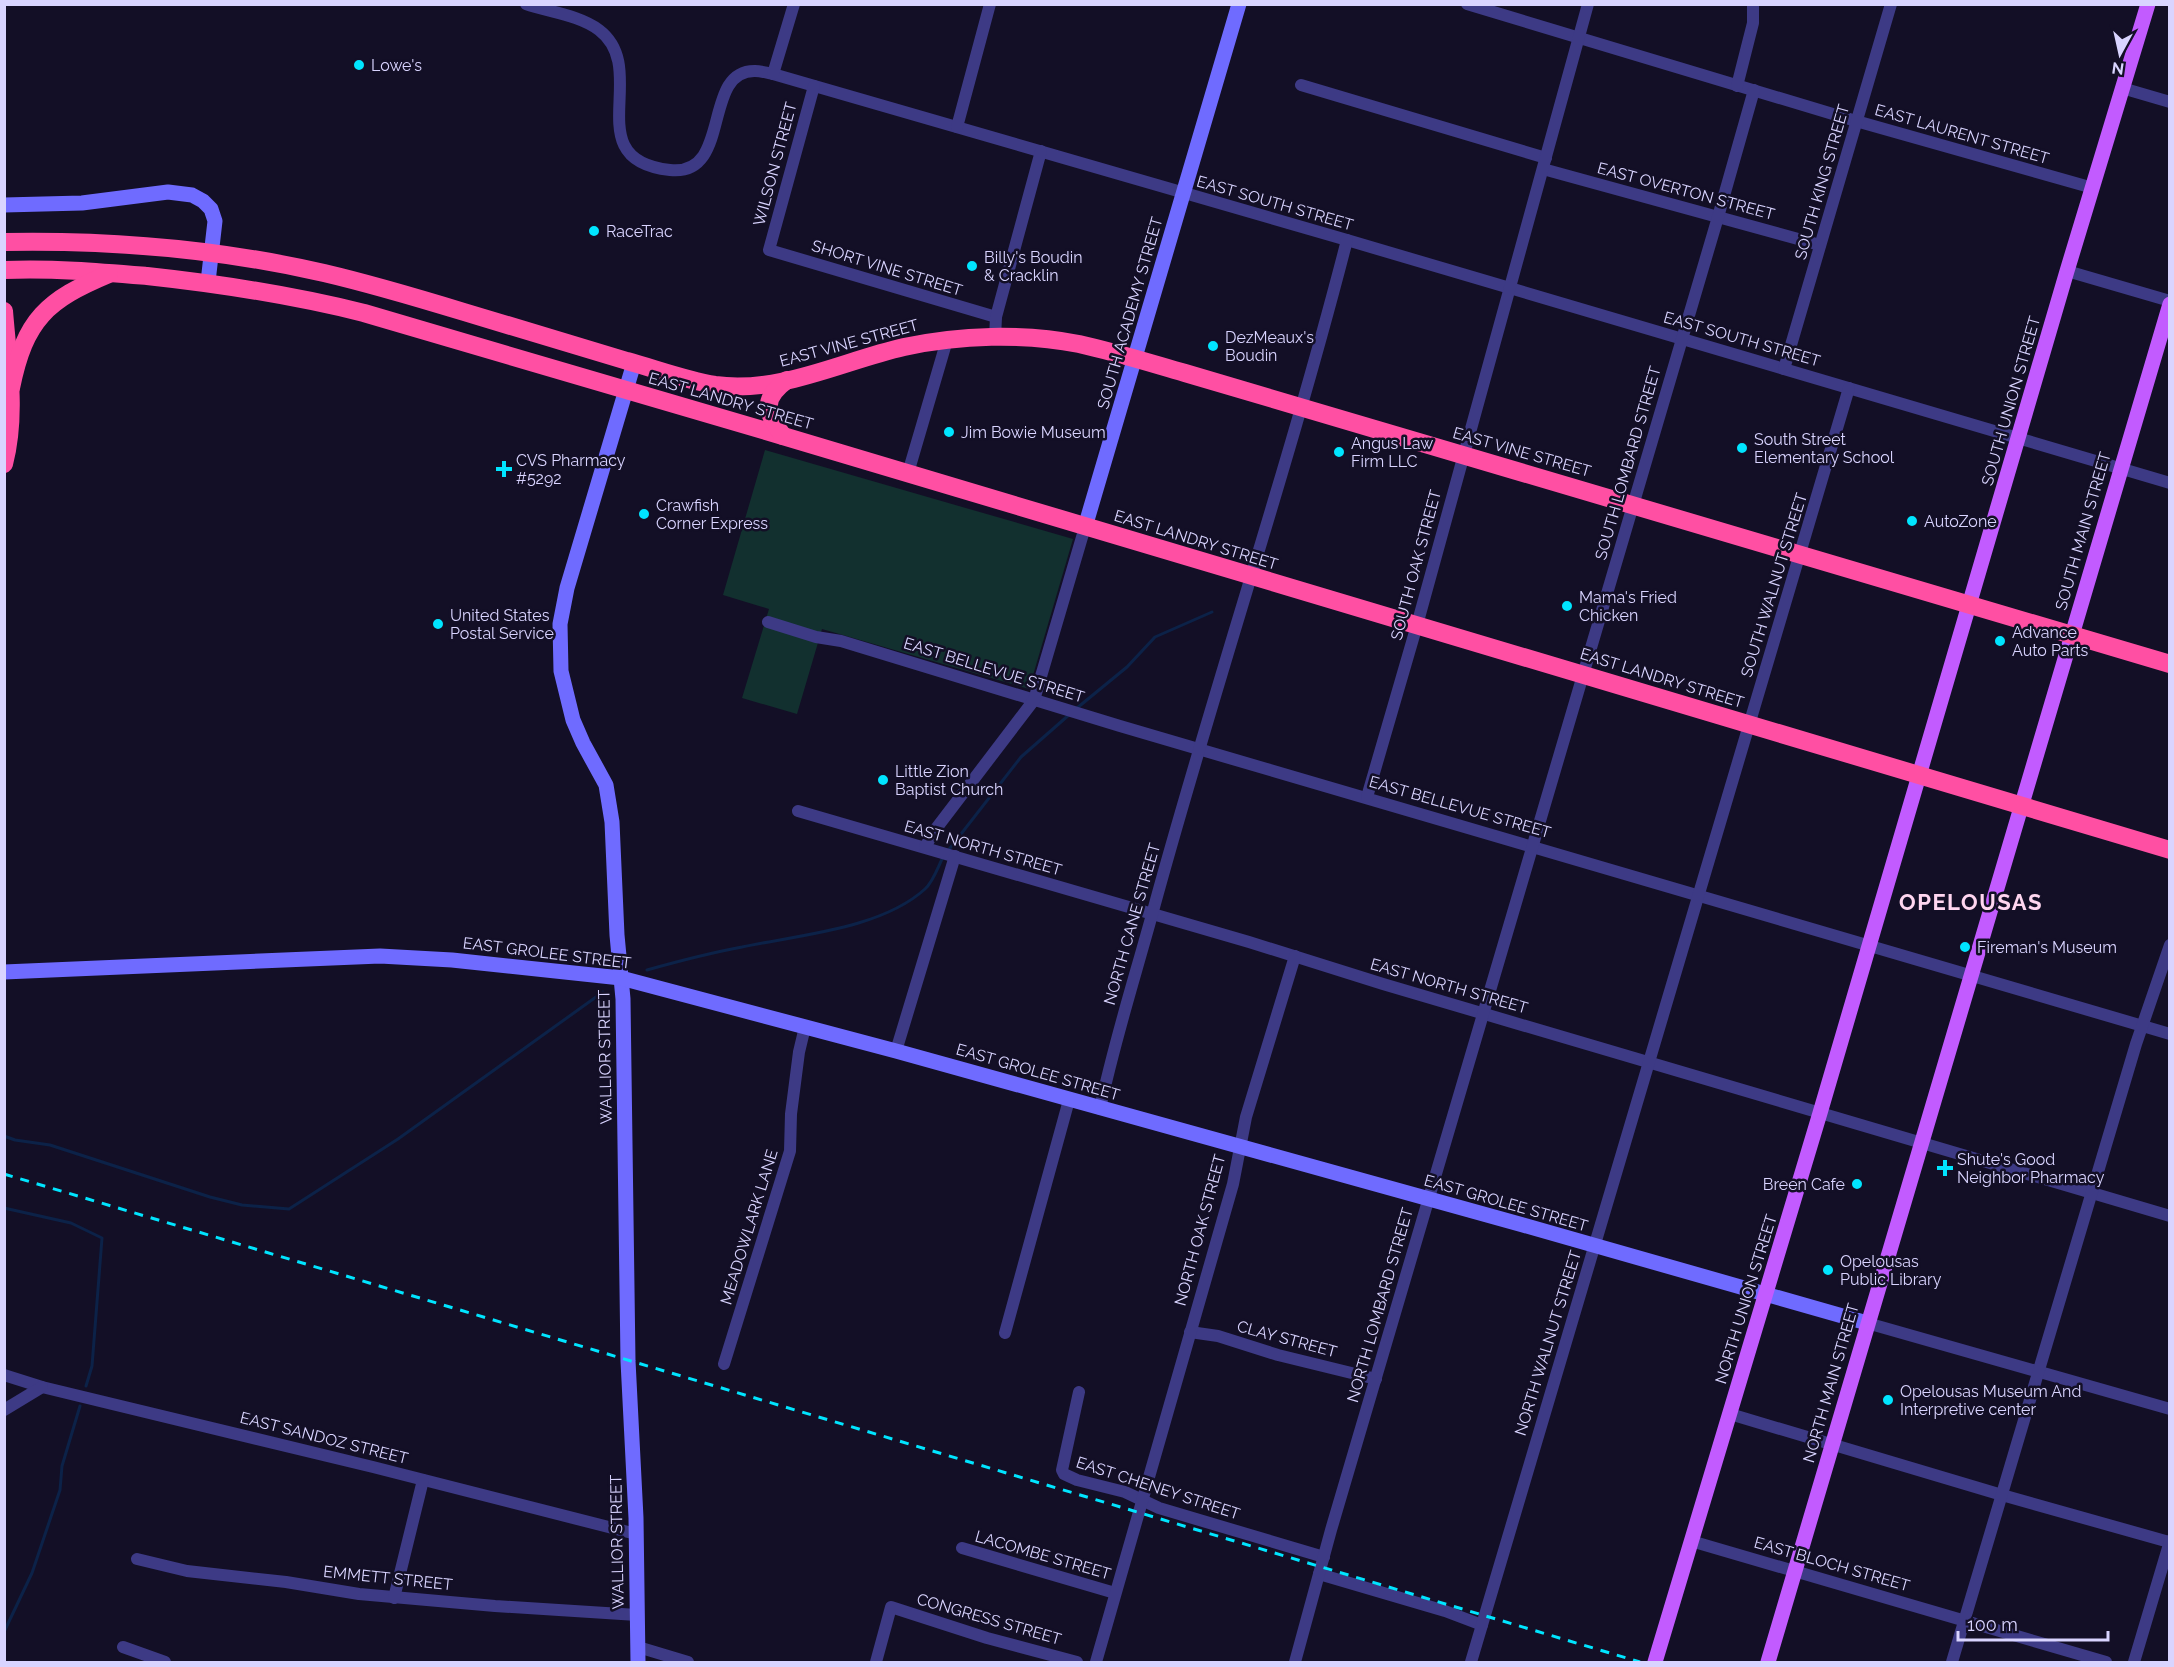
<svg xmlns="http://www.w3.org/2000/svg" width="2174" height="1667" viewBox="0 0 2174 1667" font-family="Raleway,sans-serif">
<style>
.green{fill:#12302f}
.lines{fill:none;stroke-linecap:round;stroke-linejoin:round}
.stream{stroke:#0c2248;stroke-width:3}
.street{stroke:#3d3a85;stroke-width:12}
.secondary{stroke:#6f6bff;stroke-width:15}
.primary{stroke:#c25bff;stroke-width:15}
.highway{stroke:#ff4fa3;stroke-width:18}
.rail{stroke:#00e5ff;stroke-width:3;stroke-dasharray:9 8;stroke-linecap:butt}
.poi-dot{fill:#00e5ff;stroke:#130f26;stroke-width:2}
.labels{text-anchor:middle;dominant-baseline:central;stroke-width:5;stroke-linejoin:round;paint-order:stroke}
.poi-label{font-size:16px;fill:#d9d4ff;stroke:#130f26;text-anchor:start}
.street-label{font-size:16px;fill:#d9d4ff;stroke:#130f26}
.district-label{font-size:22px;font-weight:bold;letter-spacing:1.5px;fill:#ffd6f0;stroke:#130f26}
</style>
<rect width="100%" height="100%" fill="#130f26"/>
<path class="green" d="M765,450L1073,539L1029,689L822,629L797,714L742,698L769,609L723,595Z"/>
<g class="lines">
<g class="stream">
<path d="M1077,708L1127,667L1155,637L1212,612"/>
<path d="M947,852L1021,757L1070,714"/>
<path d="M647,970C679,961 710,953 742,947C798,935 881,929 925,889C933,882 938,867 943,857"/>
<path d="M4,1136L15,1140L50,1145L210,1197L242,1205L289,1209L398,1139L603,992"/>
<path d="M4,1208L71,1223L102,1238L92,1366L86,1386"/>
<path d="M4,1632L32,1573L60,1490L62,1466L80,1406"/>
</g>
<g class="street">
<path d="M526,4C549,12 579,15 599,30C652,70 576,160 670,170C733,177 701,70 755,71C761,71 768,73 773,74L1347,240L2170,483"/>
<path d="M1467,4L1856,121L2093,188"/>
<path d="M773,74L794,4"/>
<path d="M1301,85L1546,158"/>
<path d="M814,86L769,250L996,317"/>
<path d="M1737,86L1753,23V4"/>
<path d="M2122,88L2170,102"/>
<path d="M957,127L990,4"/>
<path d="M1543,169L1820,245"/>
<path d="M2067,271L2170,301"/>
<path d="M995,338L996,317L1041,151"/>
<path d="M1784,369L1891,4"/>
<path d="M908,473L947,340"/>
<path d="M768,622L816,637L841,641L1120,726L2170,1034"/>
<path d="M1367,797L1417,625L1588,4"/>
<path d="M798,811L1249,942L1383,984L2170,1216"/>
<path d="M925,847L935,830L1034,700L1085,527"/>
<path d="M896,1051L955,856"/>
<path d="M1100,1109C1114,1042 1135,977 1153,911C1214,687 1289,466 1347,240"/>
<path d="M1867,1323L2170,1409"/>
<path d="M1190,1332L1218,1336L1278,1355L1376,1379"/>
<path d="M1005,1333L1069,1100"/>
<path d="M724,1364L790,1151L791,1114L799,1052L805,1027"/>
<path d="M4,1375L42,1387L373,1467L636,1534"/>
<path d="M1079,1392L1062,1470L1064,1474L1077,1480L1125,1492L1159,1508L1324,1557"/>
<path d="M4,1410L42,1387"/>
<path d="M1730,1414L2002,1495L2169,1542"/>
<path d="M1691,1541L2106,1662"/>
<path d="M962,1548L1115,1593"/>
<path d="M137,1559L187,1571L286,1582L359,1594L495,1606L637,1615"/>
<path d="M1319,1574L1445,1611L1482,1625"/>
<path d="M394,1598L423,1480"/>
<path d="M123,1647L165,1662"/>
<path d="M638,1647L688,1662"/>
<path d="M876,1662L891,1607L987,1638L1077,1662"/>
<path d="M1096,1662L1233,1184L1246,1117L1295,956"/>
<path d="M1295,1662L1331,1530L1718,217L1754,90"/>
<path d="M1471,1662L1849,388"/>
<path d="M1952,1662L2136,1044L2170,945"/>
<path d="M2134,1662L2170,1541"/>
</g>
<g class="secondary">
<path d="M4,205L82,203L168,192L192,195L203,201L211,209L215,221L208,282"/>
<path d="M634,363L567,588L560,624L561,671L573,720L583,743L606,785L612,822L617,935L623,999L628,1361L636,1518L638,1662"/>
<path d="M1085,527L1239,4"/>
<path d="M4,972L380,956L452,960L621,978L896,1051L1523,1225L1867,1323"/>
</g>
<g class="primary">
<path d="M1655,1662L1820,1113L2067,271L2148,4"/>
<path d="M1768,1662L2170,304"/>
</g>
<g class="highway">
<path d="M4,242C112,240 219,249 324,273C371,284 418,298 464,312C519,328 573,345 627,361C656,369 685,380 715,385C780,394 842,361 904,347C960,335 1022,333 1079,344C1115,352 1150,363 1185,373L2170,664"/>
<path d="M4,270C52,268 99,272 147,276C221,284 292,295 364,313L783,436L2170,850"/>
<path d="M4,311C8,362 17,414 4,464"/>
<path d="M11,388C25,319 47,300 109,274"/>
<path d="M783,436C766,412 761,399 787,380"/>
</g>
<path class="rail" d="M4,1174L1640,1662"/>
</g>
<g class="poi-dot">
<circle cx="359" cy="65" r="6"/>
<circle cx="594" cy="231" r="6"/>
<circle cx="972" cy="266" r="6"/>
<circle cx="1213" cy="346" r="6"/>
<circle cx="949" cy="432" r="6"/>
<circle cx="1742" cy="448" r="6"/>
<circle cx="1339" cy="452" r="6"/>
<path d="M501 460h6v6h6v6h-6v6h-6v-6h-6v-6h6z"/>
<circle cx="644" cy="514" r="6"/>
<circle cx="1912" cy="521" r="6"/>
<circle cx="1567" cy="606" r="6"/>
<circle cx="438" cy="624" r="6"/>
<circle cx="2000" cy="641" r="6"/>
<circle cx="883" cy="780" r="6"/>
<circle cx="1965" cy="947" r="6"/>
<path d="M1942 1159h6v6h6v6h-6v6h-6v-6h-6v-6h6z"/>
<circle cx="1857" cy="1184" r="6"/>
<circle cx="1828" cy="1270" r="6"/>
<circle cx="1888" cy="1400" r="6"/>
</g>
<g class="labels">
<g class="poi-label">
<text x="371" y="65">Lowe's</text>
<text x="606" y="231">RaceTrac</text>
<text x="984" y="257">Billy's Boudin<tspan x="984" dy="18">&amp; Cracklin</tspan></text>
<text x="1225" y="337">DezMeaux's<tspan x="1225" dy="18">Boudin</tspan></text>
<text x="961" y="432">Jim Bowie Museum</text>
<text x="1754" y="439">South Street<tspan x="1754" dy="18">Elementary School</tspan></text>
<text x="1351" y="443">Angus Law<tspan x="1351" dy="18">Firm LLC</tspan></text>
<text x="516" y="460">CVS Pharmacy<tspan x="516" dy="18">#5292</tspan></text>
<text x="656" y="505">Crawfish<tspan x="656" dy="18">Corner Express</tspan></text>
<text x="1924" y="521">AutoZone</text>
<text x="1579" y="597">Mama's Fried<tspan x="1579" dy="18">Chicken</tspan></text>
<text x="450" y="615">United States<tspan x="450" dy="18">Postal Service</tspan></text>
<text x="2012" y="632">Advance<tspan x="2012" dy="18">Auto Parts</tspan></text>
<text x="895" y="771">Little Zion<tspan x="895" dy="18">Baptist Church</tspan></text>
<text x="1977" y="947">Fireman's Museum</text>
<text x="1957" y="1159">Shute's Good<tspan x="1957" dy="18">Neighbor Pharmacy</tspan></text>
<text x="1845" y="1184" text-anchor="end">Breen Cafe</text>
<text x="1840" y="1261">Opelousas<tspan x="1840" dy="18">Public Library</tspan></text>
<text x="1900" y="1391">Opelousas Museum And<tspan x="1900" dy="18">Interpretive center</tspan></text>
</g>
<g class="street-label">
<text transform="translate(1962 134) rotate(16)">EAST LAURENT STREET</text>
<text transform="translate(775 164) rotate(-75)">WILSON STREET</text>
<text transform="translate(1822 182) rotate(-74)">SOUTH KING STREET</text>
<text transform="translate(1686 191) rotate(15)">EAST OVERTON STREET</text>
<text transform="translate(1275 203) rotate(16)">EAST SOUTH STREET</text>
<text transform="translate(887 268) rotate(17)">SHORT VINE STREET</text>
<text transform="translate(1130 313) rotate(-74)">SOUTH ACADEMY STREET</text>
<text transform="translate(1742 339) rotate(16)">EAST SOUTH STREET</text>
<text transform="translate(849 343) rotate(-15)">EAST VINE STREET</text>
<text transform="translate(731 401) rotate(16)">EAST LANDRY STREET</text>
<text transform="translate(2011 401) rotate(-74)">SOUTH UNION STREET</text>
<text transform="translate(1522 452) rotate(16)">EAST VINE STREET</text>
<text transform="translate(1628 463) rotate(-74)">SOUTH LOMBARD STREET</text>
<text transform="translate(2083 531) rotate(-74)">SOUTH MAIN STREET</text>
<text transform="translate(1196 540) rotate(17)">EAST LANDRY STREET</text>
<text transform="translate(1416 565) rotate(-75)">SOUTH OAK STREET</text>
<text transform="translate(1774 585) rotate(-73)">SOUTH WALNUT STREET</text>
<text transform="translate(994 670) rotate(17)">EAST BELLEVUE STREET</text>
<text transform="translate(1662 678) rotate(17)">EAST LANDRY STREET</text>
<text transform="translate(1460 807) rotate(16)">EAST BELLEVUE STREET</text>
<text transform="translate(983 848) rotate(16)">EAST NORTH STREET</text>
<text transform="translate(1132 924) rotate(-74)">NORTH CANE STREET</text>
<text transform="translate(547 953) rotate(7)">EAST GROLEE STREET</text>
<text transform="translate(1449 986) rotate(16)">EAST NORTH STREET</text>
<text transform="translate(605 1057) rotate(-91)">WALLIOR STREET</text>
<text transform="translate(1038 1072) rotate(16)">EAST GROLEE STREET</text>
<text transform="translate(1506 1203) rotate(16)">EAST GROLEE STREET</text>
<text transform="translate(749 1227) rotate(-73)">MEADOWLARK LANE</text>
<text transform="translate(1200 1230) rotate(-75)">NORTH OAK STREET</text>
<text transform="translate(1746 1299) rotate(-73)">NORTH UNION STREET</text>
<text transform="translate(1380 1305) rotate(-74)">NORTH LOMBARD STREET</text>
<text transform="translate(1287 1339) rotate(15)">CLAY STREET</text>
<text transform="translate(1548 1343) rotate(-73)">NORTH WALNUT STREET</text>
<text transform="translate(1831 1383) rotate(-74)">NORTH MAIN STREET</text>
<text transform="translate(324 1438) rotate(14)">EAST SANDOZ STREET</text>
<text transform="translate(1158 1488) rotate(18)">EAST CHENEY STREET</text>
<text transform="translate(617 1542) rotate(-91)">WALLIOR STREET</text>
<text transform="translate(1043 1555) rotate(16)">LACOMBE STREET</text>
<text transform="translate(1832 1564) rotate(16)">EAST BLOCH STREET</text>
<text transform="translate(388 1578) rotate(6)">EMMETT STREET</text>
<text transform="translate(989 1619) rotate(16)">CONGRESS STREET</text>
</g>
<g class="district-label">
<text x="1971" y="902">OPELOUSAS</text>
</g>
</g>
<rect width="2174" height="1667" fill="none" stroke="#d9d4ff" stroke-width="12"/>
<g transform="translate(2120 54) rotate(188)" stroke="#130f26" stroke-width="4.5" paint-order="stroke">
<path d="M0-4.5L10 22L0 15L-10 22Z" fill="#d9d4ff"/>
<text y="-9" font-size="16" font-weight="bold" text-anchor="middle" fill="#d9d4ff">N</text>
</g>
<path d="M1958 1631v9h150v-9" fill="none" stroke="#d9d4ff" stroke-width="3"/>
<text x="1967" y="1631" font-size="18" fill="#d9d4ff" stroke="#130f26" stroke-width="4.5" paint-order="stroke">100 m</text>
</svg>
